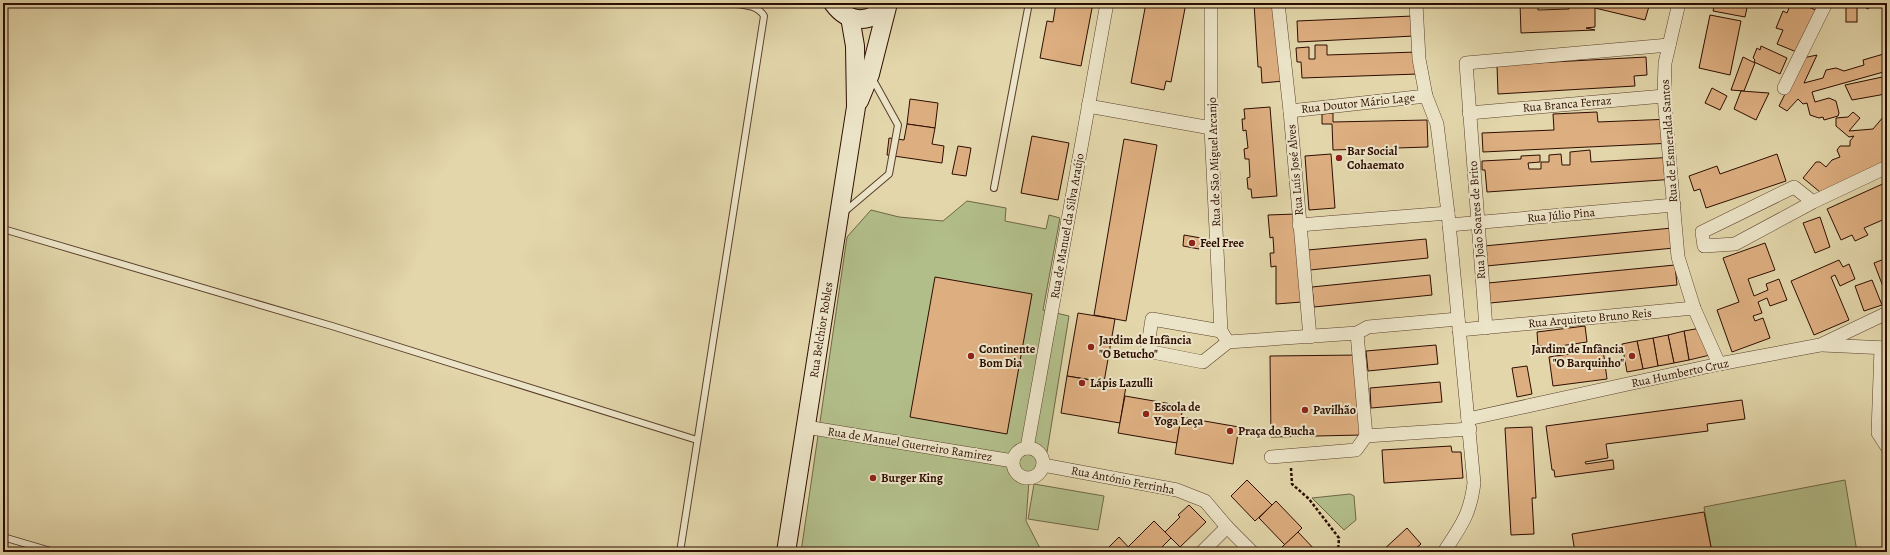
<svg xmlns="http://www.w3.org/2000/svg" width="1890" height="555" viewBox="0 0 1890 555" font-family="Alegreya,serif">
<style>
.green{fill:#b2be8a;stroke:#706646}
.building{fill:#ddae80;stroke:#2d0d01}
.lines{fill:none;stroke-linecap:round;stroke-linejoin:round}
.lane-casing{stroke:#5a3f2b;stroke-width:8}
.street-casing{stroke:#5a3f2b;stroke-width:14}
.secondary-casing{stroke:#2d0d01;stroke-width:20}
.path{stroke:#2d0d01;stroke-width:2.5;stroke-dasharray:3 2;stroke-linecap:butt}
.lane{stroke:#ece4c8;stroke-width:6}
.street{stroke:#ece4c8;stroke-width:13}
.secondary{stroke:#ece4c8;stroke-width:18}
.poi-dot{fill:#8f2418;stroke:#ece4c8;stroke-width:1.5}
.labels{text-anchor:middle;dominant-baseline:central;stroke-width:4;stroke-linejoin:round;paint-order:stroke}
.street-label{font-size:12px;fill:#2d0d01;stroke:#ece4c8}
.poi-label{font-size:12px;font-weight:bold;fill:#2d0d01;stroke:#ece4c8;text-anchor:start}
</style>
<rect width="100%" height="100%" fill="#e2d6aa"/>
<filter id="stains"><feTurbulence type="fractalNoise" baseFrequency=".005" numOctaves="4"/><feColorMatrix values="0 0 0 0 .2 0 0 0 0 .09 0 0 0 0 .02 0 0 0 .5 -.17"/></filter>
<radialGradient id="worn" r=".72"><stop offset=".6" stop-color="#630" stop-opacity="0"/><stop offset="1" stop-color="#630" stop-opacity=".3"/></radialGradient>
<g class="green">
<path d="M842,3H878C864,15 856,13 842,3Z"/>
<path d="M967,201L1006,208L1005,221L1046,229L1049,215L1060,218L1043,310L1069,316L1047,452L1029,481L1026,521L1042,552H801L847,237L871,210L899,217L943,221Z"/>
<path d="M1845,480L1857,552H1712L1704,507Z"/>
<path d="M1034,484L1104,496L1098,530L1028,519Z"/>
<path d="M1350,494L1354,496L1356,520L1344,530L1312,498Z"/>
</g>
<g class="building">
<path d="M1056,3H1093L1081,66L1040,58L1047,21L1053,22Z"/>
<path d="M1146,3H1186L1171,82L1166,81L1164,90L1131,83Z"/>
<path d="M1254,3H1279L1284,81L1262,83L1261,67H1258Z"/>
<path d="M1520,3H1538V10L1569,9V3H1650L1645,20L1595,8V27L1586,28L1595,30L1521,33Z"/>
<path d="M1715,3H1748L1745,17L1713,11Z"/>
<path d="M1791,3H1798L1816,10L1799,53L1777,44L1783,30L1776,28L1783,11L1787,13Z"/>
<path d="M1864,3H1879L1867,9Z"/>
<rect x="1846" y="7" width="11" height="15"/>
<path d="M1710,15L1741,21L1730,75L1699,68Z"/>
<path d="M1413,16L1414,36L1298,42L1297,21Z"/>
<path d="M1315,45H1327V55L1417,52L1418,74L1302,78L1301,62H1297L1296,48L1309,47V59H1315Z"/>
<path d="M1761,46L1787,58L1780,74L1754,62L1755,60L1753,58L1757,48L1760,50Z"/>
<path d="M1887,53V71L1812,92L1815,102L1829,98L1836,101L1839,113L1838,116L1824,120L1823,117L1819,118L1810,115L1807,103L1803,104L1798,99L1787,111L1779,106L1803,58L1817,55L1804,83L1823,78L1826,70L1836,68L1844,71L1864,65L1863,60Z"/>
<path d="M1646,57L1647,75L1634,76L1635,86L1498,94L1497,65Z"/>
<path d="M1743,57L1755,63L1744,91L1731,90Z"/>
<path d="M1887,76V93L1880,95L1852,100L1845,85Z"/>
<path d="M1712,88L1727,96L1720,110L1705,103Z"/>
<path d="M1741,91L1769,93L1756,120L1734,109Z"/>
<path d="M910,99L938,103L935,128L907,124Z"/>
<path d="M1270,107L1277,196L1252,198L1251,189H1248L1247,178L1250,177L1249,159H1245L1244,149L1248,148L1246,130L1243,131L1242,119H1245L1244,109Z"/>
<path d="M1597,112L1598,122L1672,119L1673,143L1483,152L1482,133L1554,130L1553,114Z"/>
<path d="M1853,112L1860,118L1849,131L1873,129L1884,116L1887,115V163L1820,192L1803,178L1816,162H1820L1826,167L1832,160L1840,157L1837,150L1840,146H1850V141L1854,136L1849,137L1836,126V118L1848,117Z"/>
<path d="M1333,113V122L1427,120L1428,147L1333,150L1332,124H1322V114Z"/>
<path d="M907,124L935,128L932,144L944,146L942,163L887,155L889,138L904,140Z"/>
<path d="M1032,136L1069,143L1058,200L1021,193Z"/>
<path d="M1124,139L1157,145L1126,321L1094,315Z"/>
<path d="M958,146L971,148L966,176L952,174Z"/>
<path d="M1590,150L1591,162L1675,157L1676,179L1487,192L1485,170H1482V161L1521,159V156L1540,155V162L1528,163L1529,169H1541V162H1549V155L1561,154L1562,165H1570V152Z"/>
<path d="M1331,154L1335,208L1309,210L1305,156Z"/>
<path d="M1777,154L1786,181L1706,208L1700,189L1694,191L1689,176L1717,166L1720,174Z"/>
<path d="M1887,182V218L1864,228L1868,235L1855,241L1852,235L1841,240L1827,209Z"/>
<path d="M1296,214L1302,302L1276,304V266L1271,267L1270,253H1274L1273,237L1270,238L1268,215Z"/>
<path d="M1820,217L1830,247L1815,253L1803,223Z"/>
<path d="M1672,228L1674,248L1486,266L1484,246Z"/>
<path d="M1184,235L1201,238L1199,249L1183,246Z"/>
<path d="M1426,239L1428,258L1310,270L1308,250Z"/>
<path d="M1765,243L1775,270L1748,279L1754,296L1768,290L1766,284L1779,279L1787,300L1770,306L1767,298L1758,302L1762,313L1753,316L1755,321L1763,318L1770,338L1732,352L1717,310L1739,302L1723,258Z"/>
<path d="M1887,258V297L1874,263Z"/>
<path d="M1839,260L1843,267L1849,264L1855,279L1840,286L1835,275L1831,277L1849,320L1814,335L1791,281Z"/>
<path d="M1675,265L1677,285L1490,303L1488,283Z"/>
<path d="M1430,275L1432,295L1314,307L1312,287Z"/>
<path d="M935,277L1032,294L1007,434L910,417Z"/>
<path d="M1872,280L1882,305L1864,311L1855,286Z"/>
<path d="M1078,313L1115,319L1104,382L1067,376Z"/>
<path d="M1585,326L1587,342L1553,347V345L1538,346L1537,332Z"/>
<path d="M1701,328L1710,355L1689,360L1684,331Z"/>
<path d="M1684,331L1689,360L1674,363L1668,335Z"/>
<path d="M1668,335L1674,363L1658,366L1653,338Z"/>
<path d="M1653,338L1658,366L1643,369L1637,341Z"/>
<path d="M1637,341L1643,369L1627,372L1622,344Z"/>
<path d="M1436,345L1438,364L1368,371L1366,351Z"/>
<path d="M1603,349L1607,379L1553,386L1549,357Z"/>
<path d="M1361,355L1362,435L1271,437L1270,356Z"/>
<path d="M1527,366L1532,394L1517,397L1512,368Z"/>
<path d="M1067,376L1126,386L1120,423L1061,413Z"/>
<path d="M1440,382L1442,402L1371,408L1370,388Z"/>
<path d="M1125,396L1183,406L1177,443L1118,433Z"/>
<path d="M1742,400L1745,419L1707,424L1708,431L1606,444L1608,458L1585,462L1586,464L1613,460L1614,469L1555,477L1554,470H1552L1546,426Z"/>
<path d="M1181,417L1239,427L1233,464L1175,454Z"/>
<path d="M1532,427L1536,498H1532L1534,534L1511,535L1505,428Z"/>
<path d="M1451,446L1452,452H1461L1463,478L1384,483L1382,450Z"/>
<path d="M1247,480L1272,505L1255,521L1231,496Z"/>
<path d="M1276,501L1302,528L1285,545L1259,518Z"/>
<path d="M1189,505L1206,522L1180,547L1165,532L1180,517L1178,515Z"/>
<path d="M1704,512L1712,552H1575L1572,534Z"/>
<path d="M1154,521L1171,538L1157,552H1133L1128,547Z"/>
<path d="M1407,528L1421,544L1415,549L1416,551L1381,552Z"/>
<path d="M1298,532L1317,552H1287L1282,547Z"/>
<path d="M1119,537L1133,552H1104Z"/>
<path d="M1376,547L1381,552H1371Z"/>
</g>
<g class="lines">
<defs>
<g id="lane">
<path d="M994,188L1029,3"/>
<path d="M843,213L889,174L898,125L872,78"/>
<path d="M3,229L332,326L697,440"/>
<path d="M3,537L54,552"/>
<path d="M680,552L764,16C757,4 741,5 728,3"/>
</g>
<g id="street">
<path d="M1211,3V128L1221,331L1228,342"/>
<path d="M1278,3L1290,111L1310,337"/>
<path d="M1416,3L1419,59L1426,96L1437,124L1448,213L1474,483C1470,515 1461,526 1444,552"/>
<path d="M1679,3L1665,63L1664,96L1678,257L1694,308L1719,364"/>
<path d="M1784,88L1826,3"/>
<path d="M1088,106L1211,128"/>
<path d="M1290,111L1426,96"/>
<path d="M1469,113L1664,96"/>
<path d="M1813,202L1794,187L1702,232L1704,246L1735,244L1813,202L1887,167"/>
<path d="M1299,225L1448,213"/>
<path d="M1449,225L1674,205"/>
<path d="M1486,328L1466,63L1669,45"/>
<path d="M1459,330L1694,308"/>
<path d="M1221,331L1152,319L1147,351L1203,362L1228,342"/>
<path d="M1357,333L1366,436"/>
<path d="M1228,342L1357,333L1368,327L1458,319"/>
<path d="M1822,345L1887,348"/>
<path d="M1881,348L1878,433L1887,447"/>
<path d="M1468,419L1719,364L1820,345L1887,313"/>
<path d="M806,427L1013,461"/>
<path d="M1366,436L1470,429"/>
<circle cx="1028" cy="463" r="15"/>
<path d="M1027,448L1107,3"/>
<path d="M1271,457L1356,450L1366,436"/>
<path d="M1043,465L1177,490L1205,501L1227,527L1252,552"/>
<path d="M1202,552L1227,527"/>
</g>
<g id="secondary">
<path d="M833,3C849,25 872,24 888,3"/>
<path d="M859,101L870,74L888,3"/>
<path d="M786,552L856,107L855,46L850,17"/>
</g>
</defs>
<use href="#lane" class="lane-casing"/>
<use href="#street" class="street-casing"/>
<use href="#secondary" class="secondary-casing"/>
<path class="path" d="M1291,468L1292,484L1309,499L1339,538L1338,552"/>
<use href="#lane" class="lane"/>
<use href="#street" class="street"/>
<use href="#secondary" class="secondary"/>
</g>
<g class="poi-dot">
<circle cx="1339" cy="158" r="4"/>
<circle cx="1192" cy="243" r="4"/>
<circle cx="1091" cy="347" r="4"/>
<circle cx="971" cy="356" r="4"/>
<circle cx="1632" cy="356" r="4"/>
<circle cx="1082" cy="383" r="4"/>
<circle cx="1305" cy="410" r="4"/>
<circle cx="1146" cy="414" r="4"/>
<circle cx="1230" cy="431" r="4"/>
<circle cx="873" cy="478" r="4"/>
</g>
<g class="labels">
<g class="street-label">
<text transform="translate(1358 103) rotate(-6)">Rua Doutor Mário Lage</text>
<text transform="translate(1567 104) rotate(-5)">Rua Branca Ferraz</text>
<text transform="translate(1669 141) rotate(-94)">Rua de Esmeralda Santos</text>
<text transform="translate(1214 162) rotate(-92)">Rua de São Miguel Arcanjo</text>
<text transform="translate(1295 170) rotate(-95)">Rua Luís José Alves</text>
<text transform="translate(1561 215) rotate(-5)">Rua Júlio Pina</text>
<text transform="translate(1477 220) rotate(-94)">Rua João Soares de Brito</text>
<text transform="translate(1067 226) rotate(-80)">Rua de Manuel da Silva Araújo</text>
<text transform="translate(1590 318) rotate(-5)">Rua Arquiteto Bruno Reis</text>
<text transform="translate(821 330) rotate(-81)">Rua Belchior Robles</text>
<text transform="translate(1680 373) rotate(-12)">Rua Humberto Cruz</text>
<text transform="translate(910 444) rotate(9)">Rua de Manuel Guerreiro Ramirez</text>
<text transform="translate(1123 480) rotate(11)">Rua António Ferrinha</text>
</g>
<g class="poi-label">
<text x="1347" y="151">Bar Social<tspan x="1347" dy="14">Cohaemato</tspan></text>
<text x="1200" y="243">Feel Free</text>
<text x="1099" y="340">Jardim de Infância<tspan x="1099" dy="14">"O Betucho"</tspan></text>
<text x="979" y="349">Continente<tspan x="979" dy="14">Bom Dia</tspan></text>
<text x="1624" y="349" text-anchor="end">Jardim de Infância<tspan x="1624" dy="14">"O Barquinho"</tspan></text>
<text x="1090" y="383">Lápis Lazulli</text>
<text x="1154" y="407">Escola de<tspan x="1154" dy="14">Yoga Leça</tspan></text>
<text x="1313" y="410">Pavilhão</text>
<text x="1238" y="431">Praça do Bucha</text>
<text x="881" y="478">Burger King</text>
</g>
</g>
<rect width="1890" height="555" fill="none" stroke="#e2d6aa" stroke-width="16"/>
<rect x="4" y="4" width="1882" height="547" fill="none" stroke="#2d0d01" stroke-width="2"/>
<rect x="8" y="8" width="1874" height="539" fill="none" stroke="#2d0d01"/>
<rect width="100%" height="100%" filter="url(#stains)"/>
<rect width="100%" height="100%" fill="url(#worn)"/>
</svg>
